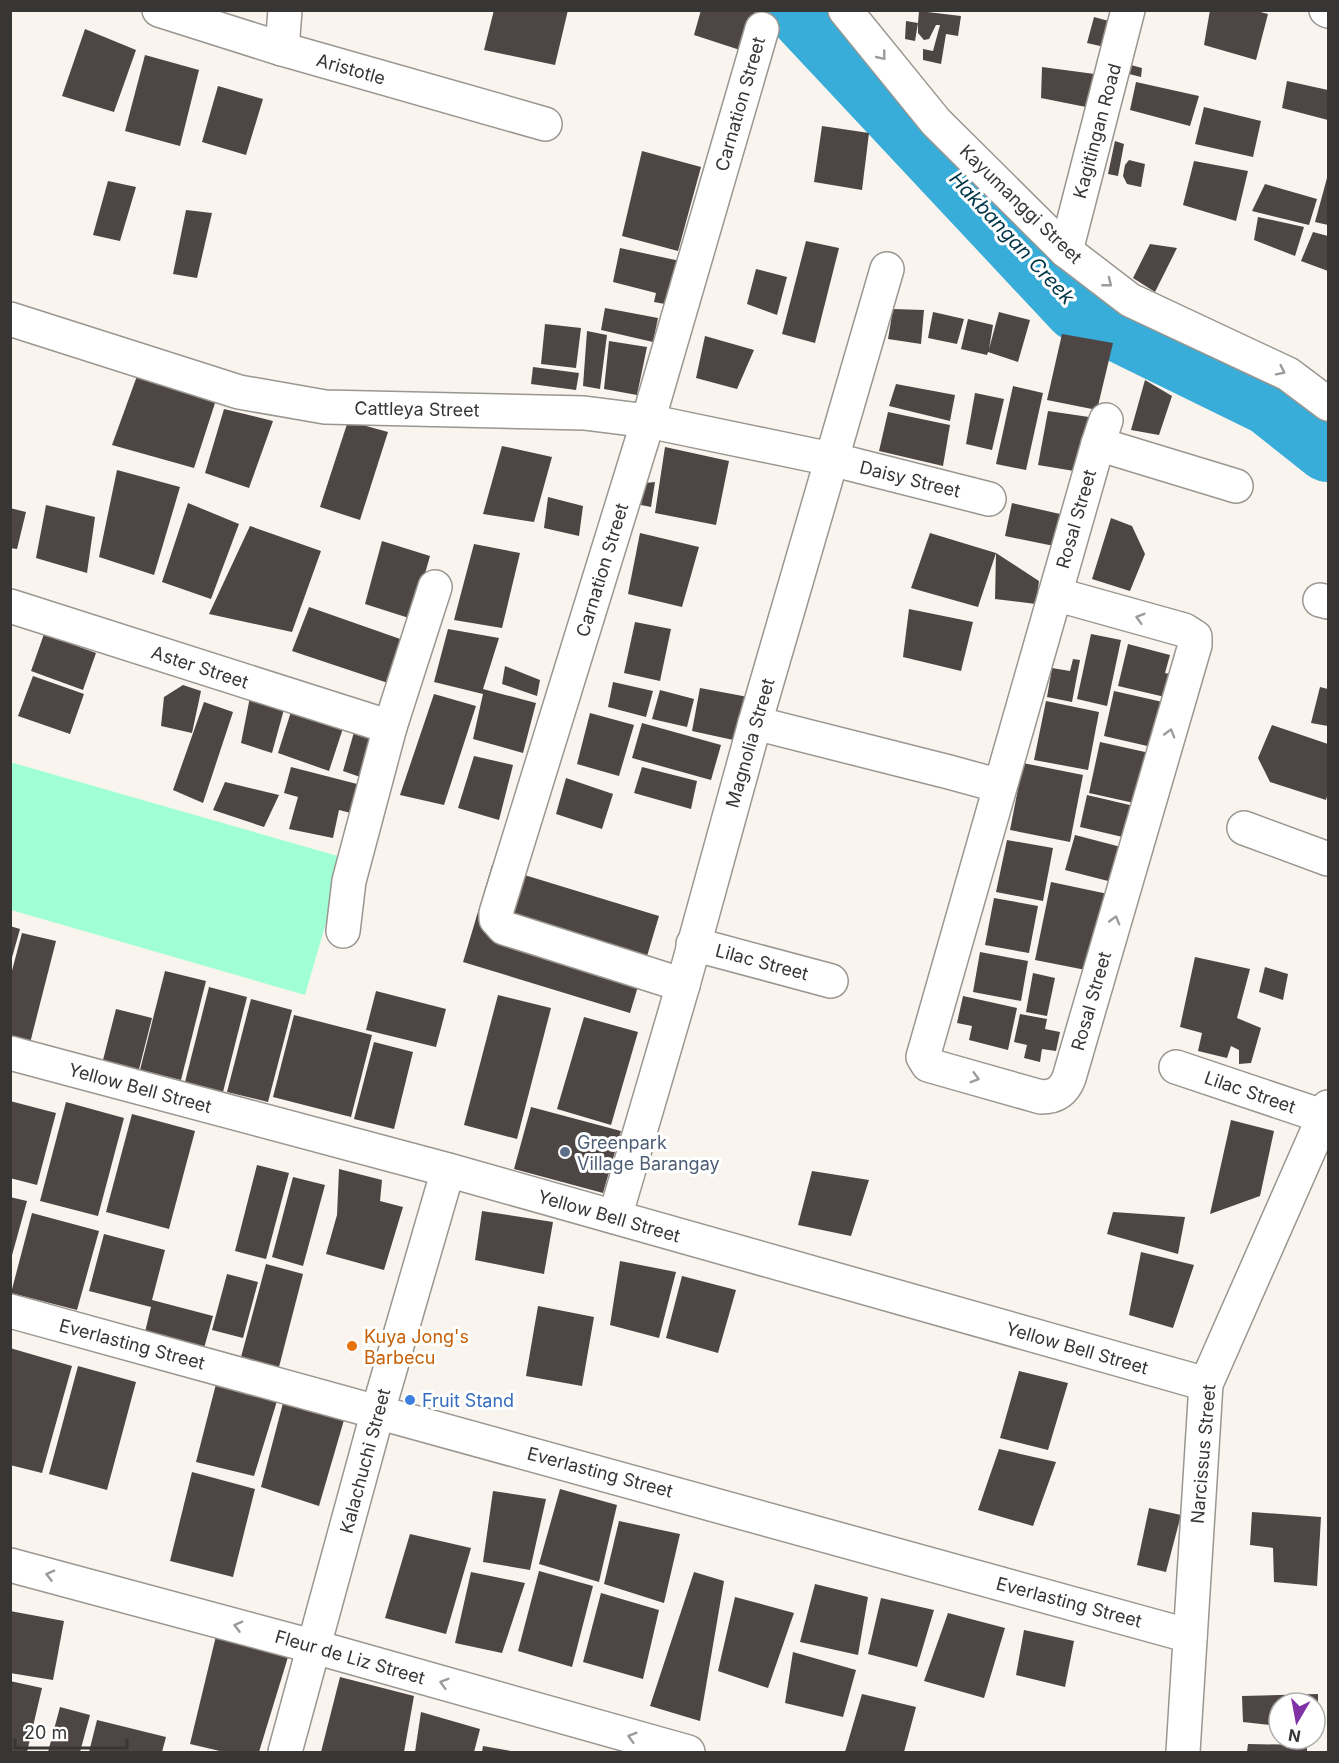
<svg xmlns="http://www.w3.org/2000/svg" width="1339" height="1763" viewBox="0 0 1339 1763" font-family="Inter,sans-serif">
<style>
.green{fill:#a1ffd5}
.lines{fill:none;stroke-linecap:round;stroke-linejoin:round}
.river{stroke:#38add9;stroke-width:68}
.building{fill:#4e4644}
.minor-casing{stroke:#9a9690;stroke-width:36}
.minor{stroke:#fff;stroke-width:33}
.oneway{stroke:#9c9a9a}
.service-dot{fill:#5c6f8a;stroke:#fff;stroke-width:2}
.food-dot{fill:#e8710a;stroke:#fff;stroke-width:2}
.shop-dot{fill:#3f7fe0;stroke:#fff;stroke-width:2}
.labels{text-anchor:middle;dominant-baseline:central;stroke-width:6;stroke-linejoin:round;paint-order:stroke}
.street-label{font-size:18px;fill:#383634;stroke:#fff}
.service-label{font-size:18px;fill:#4e5e75;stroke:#fff;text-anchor:start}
.food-label{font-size:18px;fill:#c56008;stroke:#fff;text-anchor:start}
.shop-label{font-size:18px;fill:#366cbe;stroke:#fff;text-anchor:start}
.water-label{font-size:20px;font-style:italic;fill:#013548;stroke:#fff}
</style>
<rect width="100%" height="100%" fill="#f9f5ee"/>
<path class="green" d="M10,762L345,858L305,995L11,910Z"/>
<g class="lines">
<path class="river" d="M799,10L1078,308L1270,402L1328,448"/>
</g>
<g class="building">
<path d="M494,10H568L555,65L484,50Z"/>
<path d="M701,10H751L756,13L743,51L694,35Z"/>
<path d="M1210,10H1253L1268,14L1256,60L1204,45Z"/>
<path d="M919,11L961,16L958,36L946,34L941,64L923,60V49L933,51L940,25H936L929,39L924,40L918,33V23L915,41L905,39L906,21L918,23Z"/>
<path d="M1094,17L1116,23L1109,48L1087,43Z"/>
<path d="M85,29L136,50L114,112L62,96Z"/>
<path d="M145,55L199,70L180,146L125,131Z"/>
<path d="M1131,65L1142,68L1141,77L1129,74Z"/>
<path d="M1042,67L1102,75L1096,109L1041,98Z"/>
<path d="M1287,81L1328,90V120L1282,108Z"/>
<path d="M1136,82L1199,96L1190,126L1130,110Z"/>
<path d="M218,86L263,99L246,155L202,142Z"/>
<path d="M1204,107L1261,121L1253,157L1195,144Z"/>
<path d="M822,126L869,133L862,190L814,182Z"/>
<path d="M1115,141L1124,144L1118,176L1108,174Z"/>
<path d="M642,151L701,167L678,251L622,236Z"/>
<path d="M1129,160L1145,164L1141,187L1127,184L1123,176L1125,165Z"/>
<path d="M1194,161L1248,171L1236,221L1183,205Z"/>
<path d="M1327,178H1328V225L1315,222Z"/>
<path d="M108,181L136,187L120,241L93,235Z"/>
<path d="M1265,184L1317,199L1309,225L1252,211Z"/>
<path d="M186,210L212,213L197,278L173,274Z"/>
<path d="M1258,217L1304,227L1295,256L1254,240Z"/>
<path d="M1313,232L1328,236V271L1301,261Z"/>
<path d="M806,241L839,248L815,343L782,334Z"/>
<path d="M1150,244L1177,248L1155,292L1133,278Z"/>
<path d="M620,248L680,261L670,305L654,302L656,293L613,282Z"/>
<path d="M756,269L787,277L777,315L747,304Z"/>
<path d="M605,308L658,318L653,342L601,330Z"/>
<path d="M893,309L924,310L921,344L888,339Z"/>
<path d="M933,312L964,319L957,344L928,338Z"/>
<path d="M999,312L1030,320L1018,362L988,352L987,355L961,349L968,319L993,325L989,349Z"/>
<path d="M545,324L581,328L576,368L541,364Z"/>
<path d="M587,331L607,335L600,389L583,386Z"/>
<path d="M1062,334L1113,343L1097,410L1047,400Z"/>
<path d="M705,336L754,350L737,389L696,378Z"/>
<path d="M609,341L647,347L637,395L604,389Z"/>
<path d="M533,367L579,373L576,390L531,384Z"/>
<path d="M137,376L216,400L194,468L112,445Z"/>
<path d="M1145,380L1172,396L1159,435L1131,430Z"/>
<path d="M896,384L955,395L950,421L889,406Z"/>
<path d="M1013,386L1043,393L1026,470L996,464Z"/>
<path d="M975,393L1004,399L992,450L966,444Z"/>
<path d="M224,409L273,421L249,488L205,473Z"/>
<path d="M1048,411L1089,417L1080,472L1038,465Z"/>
<path d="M888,412L950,425L943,466L879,451Z"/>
<path d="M348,421L388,432L360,520L320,507Z"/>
<path d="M502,446L552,457L534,522L483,514Z"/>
<path d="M665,447L729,461L716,525L655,513Z"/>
<path d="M117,470L180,487L154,575L99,557Z"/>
<path d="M655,482L651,507L641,505L645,483Z"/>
<path d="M548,497L583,506L579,536L544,528Z"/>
<path d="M188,503L239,524L211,599L162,582Z"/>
<path d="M1012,503L1060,514L1054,546L1005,536Z"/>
<path d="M46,505L95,517L87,573L36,558Z"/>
<path d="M10,508L26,512L17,549L10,548Z"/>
<path d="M1111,518L1132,526L1145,554L1130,591L1092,579Z"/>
<path d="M250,526L321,551L292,632L209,614Z"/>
<path d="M640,533L699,547L682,607L628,594Z"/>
<path d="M930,533L996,553L1039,581L1036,604L995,599L996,553L978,607L911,588Z"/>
<path d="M382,541L430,556L412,619L365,604Z"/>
<path d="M474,544L520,553L502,628L454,620Z"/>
<path d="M309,607L406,641L391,684L292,651Z"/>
<path d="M909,609L973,622L961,671L903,657Z"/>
<path d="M635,622L671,629L660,681L624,673Z"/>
<path d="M448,629L499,638L483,689L536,703L523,753L473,739L483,694L434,682Z"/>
<path d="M44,634L96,653L83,690L31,671Z"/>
<path d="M1091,634L1121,640L1107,706L1077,699Z"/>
<path d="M1128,644L1170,655L1165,673L1170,674L1165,697L1118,686Z"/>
<path d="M1073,659L1080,660L1072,702L1047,697L1052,668L1070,671Z"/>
<path d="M505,666L540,680L537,696L502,684Z"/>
<path d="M33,676L84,694L70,734L18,716Z"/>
<path d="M613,682L653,691L646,717L608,707Z"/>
<path d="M183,685L201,691L192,733L161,726L164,697Z"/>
<path d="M1320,687L1328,689V726L1311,723Z"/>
<path d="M700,688L748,697L738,741L692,731Z"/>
<path d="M660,690L694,699L687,727L652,719Z"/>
<path d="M1114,691L1167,703L1156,748L1104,736Z"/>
<path d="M434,694L476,706L444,805L400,795Z"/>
<path d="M250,697L286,702L272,753L241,743Z"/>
<path d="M1046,701L1099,712L1088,770L1034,760Z"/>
<path d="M204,702L233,712L203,803L173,790Z"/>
<path d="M294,702L346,719L329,771L278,753Z"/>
<path d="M590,713L634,725L619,776L577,764Z"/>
<path d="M642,723L721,745L711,780L632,758Z"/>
<path d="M356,725L377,732L363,778L343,771Z"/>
<path d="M1272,725L1328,744L1327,772H1328V793L1326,800L1270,782L1258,758Z"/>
<path d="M1100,742L1154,754L1143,805L1089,793Z"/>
<path d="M474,756L513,765L499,820L458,808Z"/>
<path d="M1023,763L1083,775L1070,842L1010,830Z"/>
<path d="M291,767L361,785L355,814L339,810L333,838L289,829L298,797L284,793Z"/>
<path d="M642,767L697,781L691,809L634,793Z"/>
<path d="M566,778L613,794L602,829L556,814Z"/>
<path d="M225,782L279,795L264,827L213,810Z"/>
<path d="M1087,795L1134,806L1127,838L1080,827Z"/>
<path d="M1075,835L1121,847L1112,882L1065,870Z"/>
<path d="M1007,840L1053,848L1043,901L996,892Z"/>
<path d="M492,865L659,916L630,1013L463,962Z"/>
<path d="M1051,882L1108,894L1091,971L1035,960Z"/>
<path d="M994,898L1038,906L1029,953L985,945Z"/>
<path d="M10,926L20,929L11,961H10Z"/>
<path d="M22,933L56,941L29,1047L10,1042V978Z"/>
<path d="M980,952L1028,961L1021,1001L973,992Z"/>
<path d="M1195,957L1250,969L1237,1018L1261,1028L1251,1063L1239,1064V1050L1231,1046L1227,1058L1198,1051L1202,1033L1180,1027Z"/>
<path d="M1265,967L1288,974L1283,1000L1259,992Z"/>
<path d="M165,971L206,981L181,1080L140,1070Z"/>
<path d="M1033,973L1055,978L1047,1016L1026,1012Z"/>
<path d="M209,987L247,997L223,1092L185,1082Z"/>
<path d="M376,991L446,1009L436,1047L366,1030Z"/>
<path d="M498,995L551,1008L517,1139L464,1125Z"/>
<path d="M963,996L1017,1008L1008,1050L969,1040L972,1026L957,1023Z"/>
<path d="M251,999L292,1010L268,1102L227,1092Z"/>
<path d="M116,1009L152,1018L138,1073L102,1064Z"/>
<path d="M1020,1014L1047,1019L1045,1029L1060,1032L1056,1051L1042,1049L1040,1062L1024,1058L1027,1045L1014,1042Z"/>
<path d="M294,1015L372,1035L351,1117L273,1097Z"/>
<path d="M584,1017L638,1032L611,1125L557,1109Z"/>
<path d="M374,1042L413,1052L394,1129L354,1119Z"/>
<path d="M10,1101L56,1113L37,1185L10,1178Z"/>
<path d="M66,1102L124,1118L98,1216L40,1201Z"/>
<path d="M531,1107L621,1131L603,1193L514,1169Z"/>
<path d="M132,1114L195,1131L169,1229L106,1212Z"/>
<path d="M1231,1120L1274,1131L1260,1196L1210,1214Z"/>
<path d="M257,1165L289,1173L266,1259L235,1251Z"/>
<path d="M339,1169L382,1180L380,1201L403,1207L384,1270L326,1254L337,1215Z"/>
<path d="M812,1171L869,1180L851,1236L798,1225Z"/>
<path d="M293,1177L325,1185L303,1266L272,1257Z"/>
<path d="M10,1197L27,1201L11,1259H10Z"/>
<path d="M482,1211L553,1222L544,1274L475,1260Z"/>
<path d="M1113,1212L1185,1217L1178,1254L1107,1234Z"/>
<path d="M32,1213L99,1231L77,1310L11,1293Z"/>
<path d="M104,1234L165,1250L152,1300L213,1316L204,1348L145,1332L151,1307L89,1291Z"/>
<path d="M1141,1252L1194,1265L1173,1328L1129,1315Z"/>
<path d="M620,1261L676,1272L659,1338L610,1325Z"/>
<path d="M266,1264L303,1274L279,1367L241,1357Z"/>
<path d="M227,1274L258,1282L243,1338L212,1330Z"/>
<path d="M682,1276L736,1290L718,1353L666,1338Z"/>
<path d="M538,1306L594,1317L582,1386L526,1376Z"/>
<path d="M10,1348L72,1366L42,1473L10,1465Z"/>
<path d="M78,1366L136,1382L107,1490L49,1474Z"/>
<path d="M1019,1371L1068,1383L1048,1450L1000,1438Z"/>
<path d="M216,1384L277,1401L254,1476L196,1462Z"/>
<path d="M283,1403L344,1420L319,1506L261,1487Z"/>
<path d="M999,1449L1056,1462L1033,1526L978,1510Z"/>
<path d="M192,1472L255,1489L233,1577L170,1561Z"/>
<path d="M560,1489L617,1505L599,1582L539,1564Z"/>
<path d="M493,1491L546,1499L530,1570L483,1562Z"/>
<path d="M1149,1508L1181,1515L1166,1572L1137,1565Z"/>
<path d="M1252,1512L1321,1517L1317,1586L1274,1582L1273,1548L1250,1545Z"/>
<path d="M619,1521L680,1534L664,1603L604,1584Z"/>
<path d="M410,1534L471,1548L446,1634L385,1618Z"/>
<path d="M539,1571L593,1586L572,1667L518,1651Z"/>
<path d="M471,1572L525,1583L502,1653L455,1643Z"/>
<path d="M694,1572L724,1581L700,1721L650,1706Z"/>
<path d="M815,1584L868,1597L858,1655L800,1642Z"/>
<path d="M601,1593L659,1610L643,1679L583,1662Z"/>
<path d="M735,1597L794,1613L768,1688L718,1671Z"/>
<path d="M881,1598L934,1610L917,1667L868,1654Z"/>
<path d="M10,1611L64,1621L53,1680L10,1673Z"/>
<path d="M948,1613L1005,1628L984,1698L924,1681Z"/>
<path d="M1024,1630L1074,1641L1065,1687L1016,1675Z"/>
<path d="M216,1636L288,1657L259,1752H224L190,1744Z"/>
<path d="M793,1652L856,1670L843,1717L785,1703Z"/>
<path d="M340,1677L414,1696L404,1752H321Z"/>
<path d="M10,1681L42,1688L27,1752H10Z"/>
<path d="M862,1694L916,1707L904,1752H845Z"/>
<path d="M1318,1694V1730H1315V1703H1279V1726L1243,1722L1242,1696Z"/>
<path d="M60,1707L90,1715L80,1752H48Z"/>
<path d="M421,1712L480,1729L474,1752H415Z"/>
<path d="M97,1720L166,1737L162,1752H89Z"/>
<path d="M1248,1744L1307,1745V1752H1247Z"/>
<path d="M483,1746L511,1751V1752H482Z"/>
</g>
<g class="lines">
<defs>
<g id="minor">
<path d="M159,10L282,49L545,124"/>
<path d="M845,10L936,122L1066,251L1130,300L1288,374L1328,404"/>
<path d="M1326,10L1328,11"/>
<path d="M282,49L285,10"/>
<path d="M1066,251L1128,10"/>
<path d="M10,319L239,392L325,407L584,413L648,421L831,459L989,499"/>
<path d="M1098,444L1236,486"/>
<path d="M1055,594L1184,630L1195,637V645L1069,1078C1064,1091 1056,1097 1041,1097L928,1065L923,1057L1098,444L1106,420"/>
<path d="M1320,600L1328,602"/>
<path d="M10,606L390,727"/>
<path d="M755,723L949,772L1000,786"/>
<path d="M1244,828L1328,859"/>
<path d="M343,931L349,881L390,727L435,587"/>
<path d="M693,944L831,981"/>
<path d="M683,985L504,928L496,919V913L648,421L762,29"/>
<path d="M10,1053L448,1170L1206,1384"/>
<path d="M1176,1067L1325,1117"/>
<path d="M615,1217L683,985L755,723L887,269"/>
<path d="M10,1311L1190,1636"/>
<path d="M10,1565L315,1647L688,1752"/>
<path d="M285,1752L378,1411L448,1170"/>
<path d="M1183,1752L1206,1384L1328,1107"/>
</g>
</defs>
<use href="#minor" class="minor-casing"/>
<use href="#minor" class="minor"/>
</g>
<defs><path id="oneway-chevron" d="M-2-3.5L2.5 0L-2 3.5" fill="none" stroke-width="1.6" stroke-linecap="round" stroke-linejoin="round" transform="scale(1.5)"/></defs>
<g class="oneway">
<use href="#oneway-chevron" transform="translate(882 56) rotate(51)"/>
<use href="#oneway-chevron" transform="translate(1108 283) rotate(38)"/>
<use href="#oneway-chevron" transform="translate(1281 371) rotate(26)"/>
<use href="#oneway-chevron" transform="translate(1140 618) rotate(-164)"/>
<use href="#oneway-chevron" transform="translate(1170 733) rotate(-74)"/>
<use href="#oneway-chevron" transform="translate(1115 920) rotate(-74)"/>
<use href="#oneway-chevron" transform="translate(975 1078) rotate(16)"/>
<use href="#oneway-chevron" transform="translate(50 1575) rotate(-165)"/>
<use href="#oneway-chevron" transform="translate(238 1626) rotate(-165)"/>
<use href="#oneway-chevron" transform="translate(444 1683) rotate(-164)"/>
<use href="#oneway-chevron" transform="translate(632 1737) rotate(-164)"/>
</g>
<circle class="service-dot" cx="565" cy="1152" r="6"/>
<circle class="food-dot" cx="352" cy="1346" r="6"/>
<circle class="shop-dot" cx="410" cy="1400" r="6"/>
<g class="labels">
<g class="street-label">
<text transform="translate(351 69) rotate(16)">Aristotle</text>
<text transform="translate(740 104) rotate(-74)">Carnation Street</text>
<text transform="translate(1097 131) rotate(-75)">Kagitingan Road</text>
<text transform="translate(1021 204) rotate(44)">Kayumanggi Street</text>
<text transform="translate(417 409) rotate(1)">Cattleya Street</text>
<text transform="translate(910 479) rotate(14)">Daisy Street</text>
<text transform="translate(1076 519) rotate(-74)">Rosal Street</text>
<text transform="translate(602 570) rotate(-73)">Carnation Street</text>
<text transform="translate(200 667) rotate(18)">Aster Street</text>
<text transform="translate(750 743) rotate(-74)">Magnolia Street</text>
<text transform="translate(762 962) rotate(15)">Lilac Street</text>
<text transform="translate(1091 1001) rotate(-74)">Rosal Street</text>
<text transform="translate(140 1088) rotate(15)">Yellow Bell Street</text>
<text transform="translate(1250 1092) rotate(19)">Lilac Street</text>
<text transform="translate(609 1216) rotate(16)">Yellow Bell Street</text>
<text transform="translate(132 1344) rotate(15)">Everlasting Street</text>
<text transform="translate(1077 1348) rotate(16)">Yellow Bell Street</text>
<text transform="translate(1203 1454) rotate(-85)">Narcissus Street</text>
<text transform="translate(365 1461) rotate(-75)">Kalachuchi Street</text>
<text transform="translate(600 1472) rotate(15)">Everlasting Street</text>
<text transform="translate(1069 1602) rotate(15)">Everlasting Street</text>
<text transform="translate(350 1657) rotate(16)">Fleur de Liz Street</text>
</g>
<g class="service-label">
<text x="577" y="1142">Greenpark<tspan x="577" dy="21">Village Barangay</tspan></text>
</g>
<g class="food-label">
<text x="364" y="1336">Kuya Jong's<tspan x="364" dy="21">Barbecu</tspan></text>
</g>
<g class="shop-label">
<text x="422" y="1400">Fruit Stand</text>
</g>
<g class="water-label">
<text transform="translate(1012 238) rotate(47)">Hakbangan Creek</text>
</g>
</g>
<rect width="1339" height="1763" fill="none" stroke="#383634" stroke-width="24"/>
<g transform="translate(1297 1721) rotate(190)"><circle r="28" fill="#ffffff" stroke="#afafae" stroke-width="1.5"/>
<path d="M0-4.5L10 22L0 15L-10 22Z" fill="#8033a4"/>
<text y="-9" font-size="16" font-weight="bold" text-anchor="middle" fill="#383634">N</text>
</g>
<path d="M15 1739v9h112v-9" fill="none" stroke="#383634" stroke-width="3"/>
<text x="24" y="1739" font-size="18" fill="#383634" stroke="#ffffff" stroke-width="4.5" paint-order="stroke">20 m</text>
</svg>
